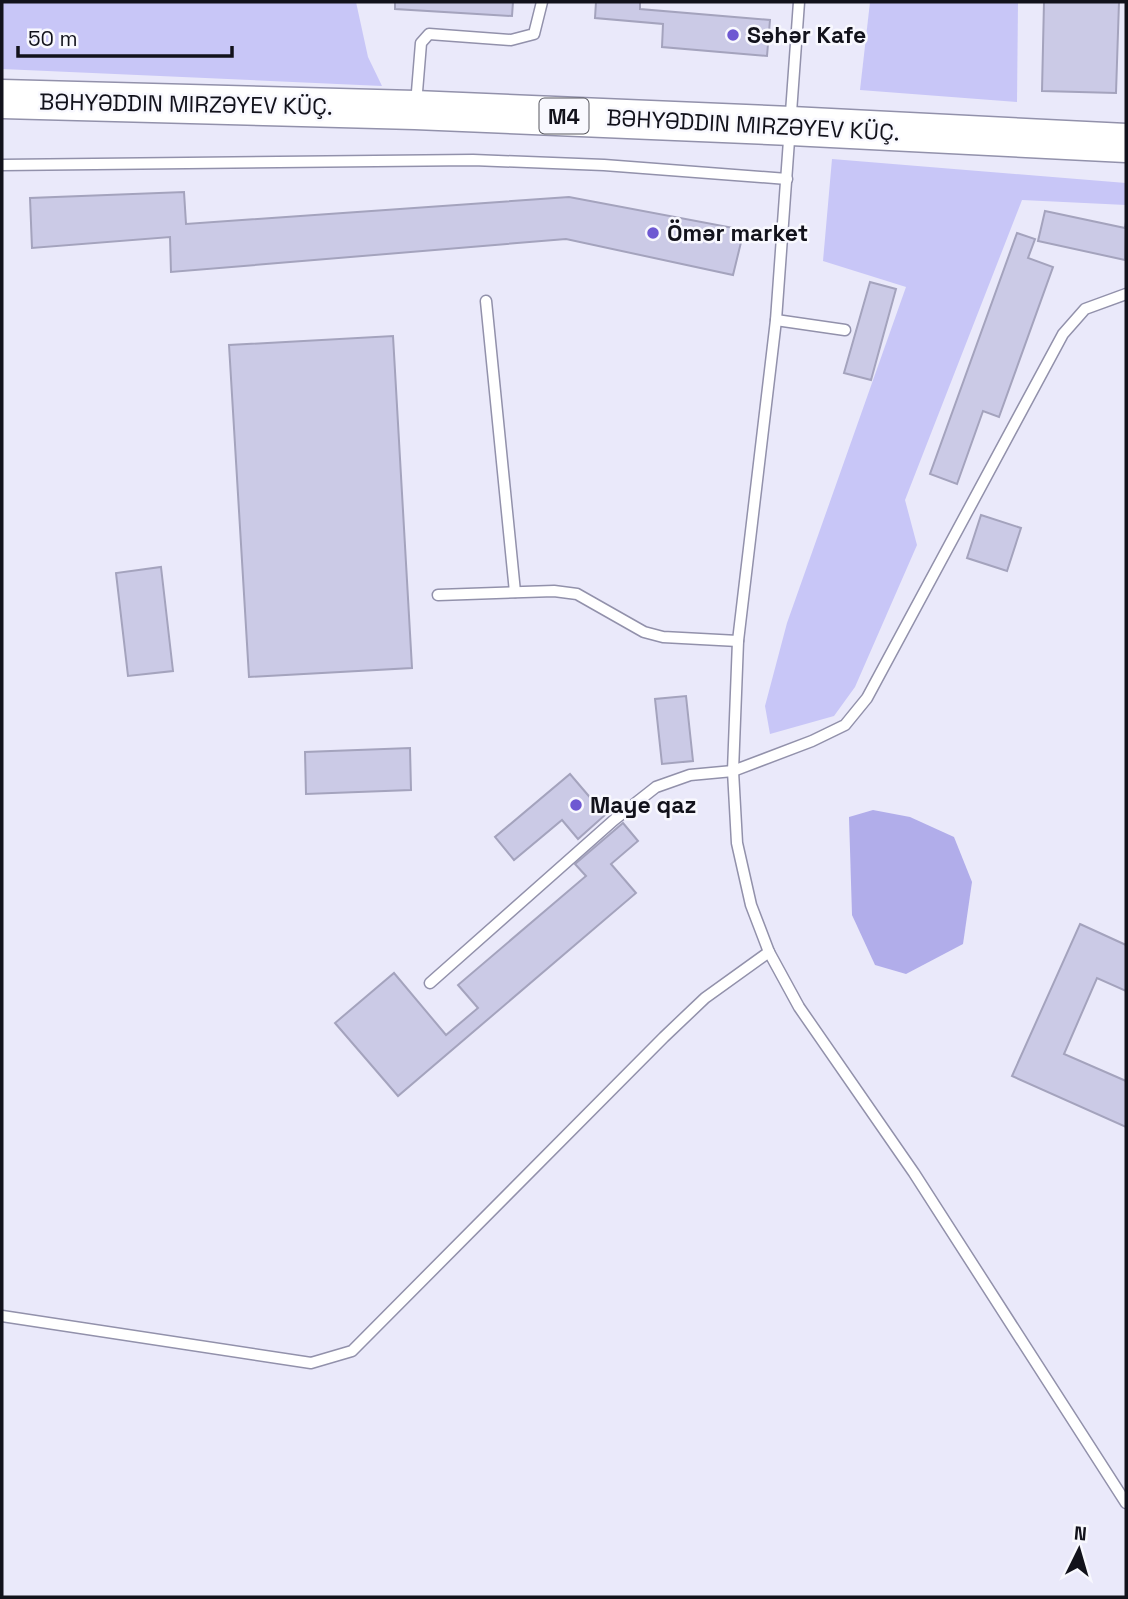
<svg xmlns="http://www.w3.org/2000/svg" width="1128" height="1599" viewBox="0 0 1128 1599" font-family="'Space Grotesk',sans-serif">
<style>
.green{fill:#c8c6f7}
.water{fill:#b1adea}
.building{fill:#cbcae6;stroke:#a4a3bd;stroke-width:2}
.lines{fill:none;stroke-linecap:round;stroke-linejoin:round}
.lane-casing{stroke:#9291ab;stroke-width:13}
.highway-casing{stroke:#9291ab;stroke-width:41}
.lane{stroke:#fff;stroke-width:10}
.highway{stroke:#fff;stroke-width:38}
.poi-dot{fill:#6e58d2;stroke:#f8f8fe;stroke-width:2.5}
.labels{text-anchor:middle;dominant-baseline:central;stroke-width:5;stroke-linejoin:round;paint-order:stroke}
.shield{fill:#f8f8fe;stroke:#57575f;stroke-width:2}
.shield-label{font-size:21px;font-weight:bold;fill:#12121b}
.poi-label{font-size:23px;font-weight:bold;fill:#12121b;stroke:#f8f8fe;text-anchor:start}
.street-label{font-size:23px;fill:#12121b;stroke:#f8f8fe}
</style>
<rect width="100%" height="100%" fill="#eae9fa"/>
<g class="green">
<path d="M2,2H356L368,57L382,86L2,69Z"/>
<path d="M870,2H1018L1017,102L860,90Z"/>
<path d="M832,159L1126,183V205L1022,200L905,500L917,545L855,687L834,716L770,734L765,706L787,623L906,287L823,261Z"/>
</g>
<path class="water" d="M873,810L910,817L954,837L972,882L963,944L906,974L875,965L852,915L849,817Z"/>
<g class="building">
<path d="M395,2H513L512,16L395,9Z"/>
<path d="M596,2H640V9L770,20L767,56L662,47L663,24L595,18Z"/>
<path d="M1044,2H1119L1116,93L1042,91Z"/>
<path d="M184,192L186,224L569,197L744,230L733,275L566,239L171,272L170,237L32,248L30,198Z"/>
<path d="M1045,211L1125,228L1126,222L1125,260L1038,241Z"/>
<path d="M1017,233L1035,239L1028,258L1053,267L999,417L983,411L957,484L930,474Z"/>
<path d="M870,282L896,289L871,380L844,373Z"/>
<path d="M393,336L412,668L249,677L229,345Z"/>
<path d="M981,515L1021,528L1007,571L967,558Z"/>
<path d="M161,567L173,671L128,676L116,573Z"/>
<path d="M686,696L693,761L662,764L655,699Z"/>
<path d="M410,748L411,790L306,794L305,752Z"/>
<path d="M570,774L605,815L578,839L562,820L514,860L495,837Z"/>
<path d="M623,823L638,841L611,864L636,893L398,1096L335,1023L394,973L446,1035L478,1008L458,985L586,876L575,864Z"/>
<path d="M1080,924L1126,945V991L1097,978L1064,1054L1126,1081V1127L1012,1076Z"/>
</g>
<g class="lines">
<defs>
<g id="lane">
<path d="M799,2L776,320L738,641L733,771L737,843L751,905L769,952L799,1007L914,1173L1126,1503"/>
<path d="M416,104L421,43L429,34L511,40L534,34L542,2"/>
<path d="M2,165L473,160L604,165L787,179"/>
<path d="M486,301L515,592"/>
<path d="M776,320L845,330"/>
<path d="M438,595L554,591L577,594L644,632L663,637L738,641"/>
<path d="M430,983L614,820L656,787L690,775L733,771L812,741L845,725L867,698L1063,334L1085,309L1126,294"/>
<path d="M2,1316L311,1363L352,1351L664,1037L705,998L769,952"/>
</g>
<path id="highway" d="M2,99L415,110L791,126L1126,143"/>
</defs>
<use href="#lane" class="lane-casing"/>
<use href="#highway" class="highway-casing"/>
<use href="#lane" class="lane"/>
<use href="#highway" class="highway"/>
</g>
<g class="poi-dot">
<circle cx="733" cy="35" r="7"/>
<circle cx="653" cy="233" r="7"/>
<circle cx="576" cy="805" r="7"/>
</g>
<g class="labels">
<rect class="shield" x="539.5" y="98.5" width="49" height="35" rx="5"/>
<g class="shield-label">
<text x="564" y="116">M4</text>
</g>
<g class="poi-label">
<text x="747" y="35">Səhər Kafe</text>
<text x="667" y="233">Ömər market</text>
<text x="590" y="805">Maye qaz</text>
</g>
<g class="street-label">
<text transform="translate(186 104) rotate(1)">BƏHYƏDDIN MIRZƏYEV KÜÇ.</text>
<text transform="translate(753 125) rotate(3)">BƏHYƏDDIN MIRZƏYEV KÜÇ.</text>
</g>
</g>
<rect width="1128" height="1599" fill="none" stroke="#12121b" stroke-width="7"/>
<g transform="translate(1079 1550) rotate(5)" stroke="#f8f8fe" stroke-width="5" paint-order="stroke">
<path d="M0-5L12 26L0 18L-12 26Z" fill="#12121b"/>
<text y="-10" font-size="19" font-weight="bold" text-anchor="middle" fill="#12121b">N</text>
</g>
<path d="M18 46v10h214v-10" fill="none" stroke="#12121b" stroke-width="3.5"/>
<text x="28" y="46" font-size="21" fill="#12121b" stroke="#f8f8fe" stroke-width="5" paint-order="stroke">50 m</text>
</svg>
